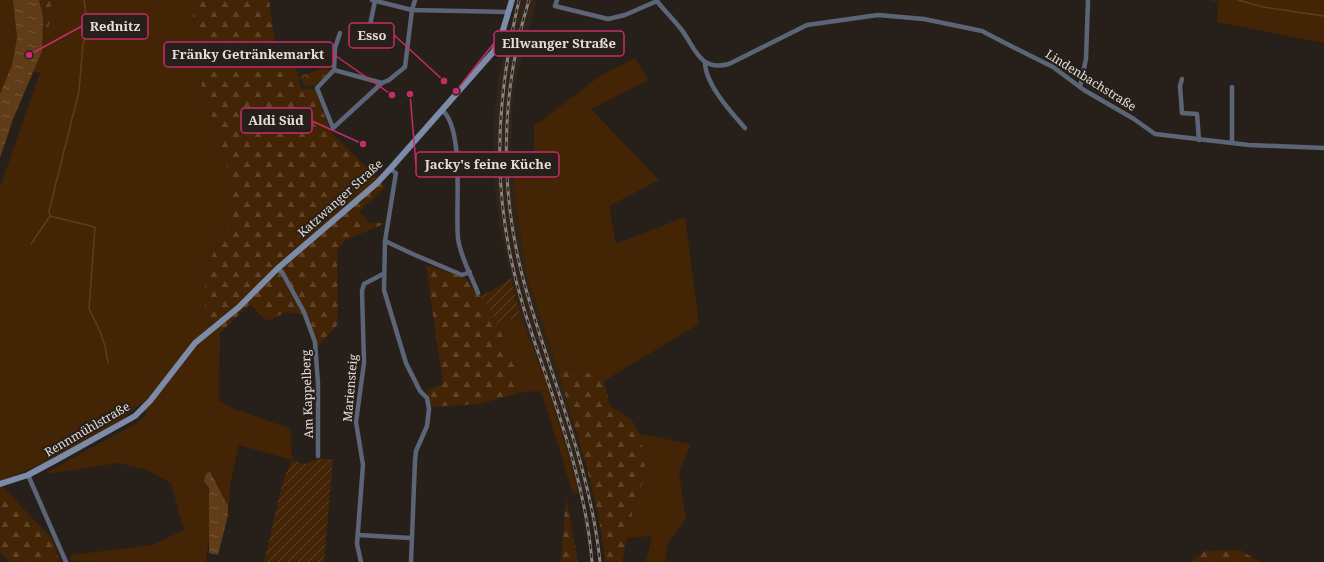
<svg xmlns="http://www.w3.org/2000/svg" width="1324" height="562" viewBox="0 0 1324 562" font-family="'Noto Serif',serif">
<style>
.built{fill:#31251a}
.grass{fill:#432404}
.forest{fill:url(#forest-firs)}
.park{fill:url(#park-crowns)}
.garden{fill:url(#garden-furrows)}
.water{fill:url(#water-ripples)}
.lines{fill:none;stroke-linecap:round;stroke-linejoin:round}
.stream{stroke:#613c19;stroke-width:1.5}
.minor{stroke:#5b6577;stroke-width:4.5}
.secondary{stroke:#7b8ba8;stroke-width:6}
.rail-casing{stroke:#88817d;stroke-width:3}
.rail{stroke:#27201a;stroke-width:1.5;stroke-dasharray:4.5;stroke-linecap:butt}
.labels{text-anchor:middle;dominant-baseline:central;stroke-width:4;stroke-linejoin:round;paint-order:stroke}
.street-label{font-size:12px;fill:#e3ddd9;stroke:#27201a}
.leader{fill:none;stroke:#c52c68;stroke-width:1.5}
.callout-dot{fill:#c52c68;stroke:#27201a;stroke-width:1.5}
.callout{fill:#27201a;stroke:#c52c68;stroke-width:1.5}
.callout-label{font-size:13px;text-anchor:middle;font-weight:bold;fill:#e3ddd9}
</style>
<defs>
<pattern id="forest-firs" width="22" height="20" patternUnits="userSpaceOnUse"><rect width="22" height="20" fill="#432404"/><path d="M5 1l3.5 6h-7zM16 11l3.5 6h-7z" fill="#5e4328"/></pattern>
<pattern id="park-crowns" width="20" height="18" patternUnits="userSpaceOnUse"><rect width="20" height="18" fill="#432404"/><path d="M2 6a3 3 0 1 1 6 0M12 15a3 3 0 1 1 6 0" fill="none" stroke="#5e4328"/></pattern>
<pattern id="garden-furrows" width="10" height="10" patternUnits="userSpaceOnUse"><rect width="10" height="10" fill="#432404"/><path d="M-1 1l2-2M0 10L10 0M9 11l2-2" fill="none" stroke="#5e4328"/></pattern>
<pattern id="water-ripples" width="26" height="14" patternUnits="userSpaceOnUse"><rect width="26" height="14" fill="#613c19"/><path d="M2 4q2-2 4 0t4 0M15 11q2-2 4 0t4 0" fill="none" stroke="#78583a"/></pattern>
</defs>
<rect width="100%" height="100%" fill="#27201a"/>
<path class="built" d="M517,0H537L513,94L511,157L517,214L527,276L557,367L592,495L579,494L548,386L520,316L501,233L494,183L493,130L498,79Z"/>
<g class="grass">
<path d="M0,0H13L17,38L12,65L0,94Z"/>
<path d="M51,0H192L198,73L231,179L233,216L205,270V314L220,333L219,401L232,408L291,429L292,460L239,445L230,486L229,505L228,506L211,471L205,475L204,482C217,498 208,542 206,562L70,561L71,555L152,545L184,530L171,483L145,469L118,463L48,474L49,471L135,424L147,415L141,403C104,438 47,463 0,481V187L40,73L33,71C44,47 50,26 51,0Z"/>
<path d="M1209,0H1324V43L1217,22L1218,2Z"/>
<path d="M635,58L648,80L591,109L659,180L609,206L616,244L685,217L699,324L604,381L584,371L557,367L527,276L517,214L511,157L534,159V126L600,76Z"/>
<path d="M520,316L548,386L579,494L573,493L541,391L523,392L515,365L497,324Z"/>
<path d="M640,434L691,444L679,473L686,519L668,543L665,562H646L652,536L626,538L634,505L646,473Z"/>
</g>
<g class="forest">
<path d="M39,0H51L50,21L42,51L43,17Z"/>
<path d="M192,0H269L276,48L291,45L301,89H315L330,131L386,187L359,211L370,223H386L345,240L337,251L338,324L318,346L307,315L286,312L267,321L250,304L220,333L205,314V270L233,215L231,179L198,73Z"/>
<path d="M426,265L465,278L480,296L497,324L515,365L523,392L478,404L431,407L427,390L443,384Z"/>
<path d="M557,367L584,371L604,381L610,406L631,419L640,434L646,473L634,505L622,562H605C599,495 575,431 557,367Z"/>
<path d="M0,484L53,540L60,562H10L0,552Z"/>
<path d="M566,495L578,562H561Z"/>
<path d="M1240,550L1260,562H1191L1205,551Z"/>
</g>
<path class="park" d="M325,68L331,71L318,83L305,87L300,76Z"/>
<g class="garden">
<path d="M511,278L520,316L497,324L480,296L493,290Z"/>
<path d="M317,459H333L324,562H264L283,481L292,460L305,464Z"/>
</g>
<g class="water">
<path d="M13,0H39L43,17L42,51L13,119L0,158V94L12,65L17,38Z"/>
<path d="M210,471L228,506V515L218,555L209,553V488L204,482L205,475Z"/>
</g>
<g class="lines">
<g class="stream">
<path d="M1238,0L1263,7L1324,16"/>
<path d="M50,216L95,227L89,309L100,331L105,346L108,363"/>
<path d="M31,244L50,216L49,211L79,91L83,44L88,29L84,0"/>
</g>
<g class="minor">
<path d="M372,0L412,10L508,12"/>
<path d="M557,0L555,6L608,19L625,15L657,1"/>
<path d="M656,0C664,10 673,19 681,29C695,47 699,72 729,64L807,25L878,15L924,19L982,31L1007,44L1053,67L1084,90L1134,119L1155,134L1249,145L1324,148"/>
<path d="M370,25L375,1"/>
<path d="M705,62C705,84 731,112 745,128"/>
<path d="M334,70L335,48L340,33"/>
<path d="M1182,79L1180,86L1182,113L1197,114L1199,140"/>
<path d="M382,83L334,70L317,88L333,128L382,83L389,80L405,67L412,10L415,0"/>
<path d="M1080,87L1086,59L1088,0"/>
<path d="M1232,87V143"/>
<path d="M442,110C465,129 455,209 458,238C460,256 471,275 478,293"/>
<path d="M390,169L396,173L385,241L384,290L406,363L420,391L427,398L429,409L427,426L416,451L415,461L411,562"/>
<path d="M385,241L415,255L462,275L470,272"/>
<path d="M277,269L282,272L304,312L315,342L318,384V456"/>
<path d="M28,475L66,562"/>
<path d="M358,535L411,538"/>
<path d="M361,562L357,544L363,465L356,422L364,363L362,291L364,284L383,274"/>
</g>
<path class="secondary" d="M0,484L28,475L56,460L135,416L150,401L195,343L239,307L277,269L377,183L390,169L494,51L503,30L512,0"/>
<defs>
<g id="rail">
<path d="M519,0C494,109 491,202 524,309C550,393 585,474 592,562"/>
<path d="M529,0C500,93 499,193 525,286C551,379 590,465 600,562"/>
</g>
</defs>
<use href="#rail" class="rail-casing"/>
<use href="#rail" class="rail"/>
</g>
<g class="labels">
<g class="street-label">
<text transform="translate(1091 80) rotate(32)">Lindenbachstraße</text>
<text transform="translate(340 198) rotate(-42)">Katzwanger Straße</text>
<text transform="translate(350 388) rotate(-85)">Mariensteig</text>
<text transform="translate(307 394) rotate(-92)">Am Kappelberg</text>
<text transform="translate(87 429) rotate(-30)">Rennmühlstraße</text>
</g>
</g>
<path class="leader" d="M29 55L82 26M444 81L394 35M456 91L494 43M392 95L333 54M363 144L312 121M410 94L416 165"/>
<g class="callout-dot">
<circle cx="29" cy="55" r="4"/>
<circle cx="444" cy="81" r="4"/>
<circle cx="456" cy="91" r="4"/>
<circle cx="392" cy="95" r="4"/>
<circle cx="363" cy="144" r="4"/>
<circle cx="410" cy="94" r="4"/>
</g>
<g class="callout">
<rect x="82" y="14" width="66" height="25" rx="4"/>
<rect x="349" y="23" width="45" height="25" rx="4"/>
<rect x="494" y="31" width="130" height="25" rx="4"/>
<rect x="164" y="42" width="169" height="25" rx="4"/>
<rect x="241" y="108" width="71" height="25" rx="4"/>
<rect x="416" y="152" width="143" height="25" rx="4"/>
</g>
<g class="callout-label">
<text x="115" y="31">Rednitz</text>
<text x="372" y="40">Esso</text>
<text x="559" y="48">Ellwanger Straße</text>
<text x="248" y="59">Fränky Getränkemarkt</text>
<text x="276" y="125">Aldi Süd</text>
<text x="488" y="169">Jacky's feine Küche</text>
</g>
</svg>
